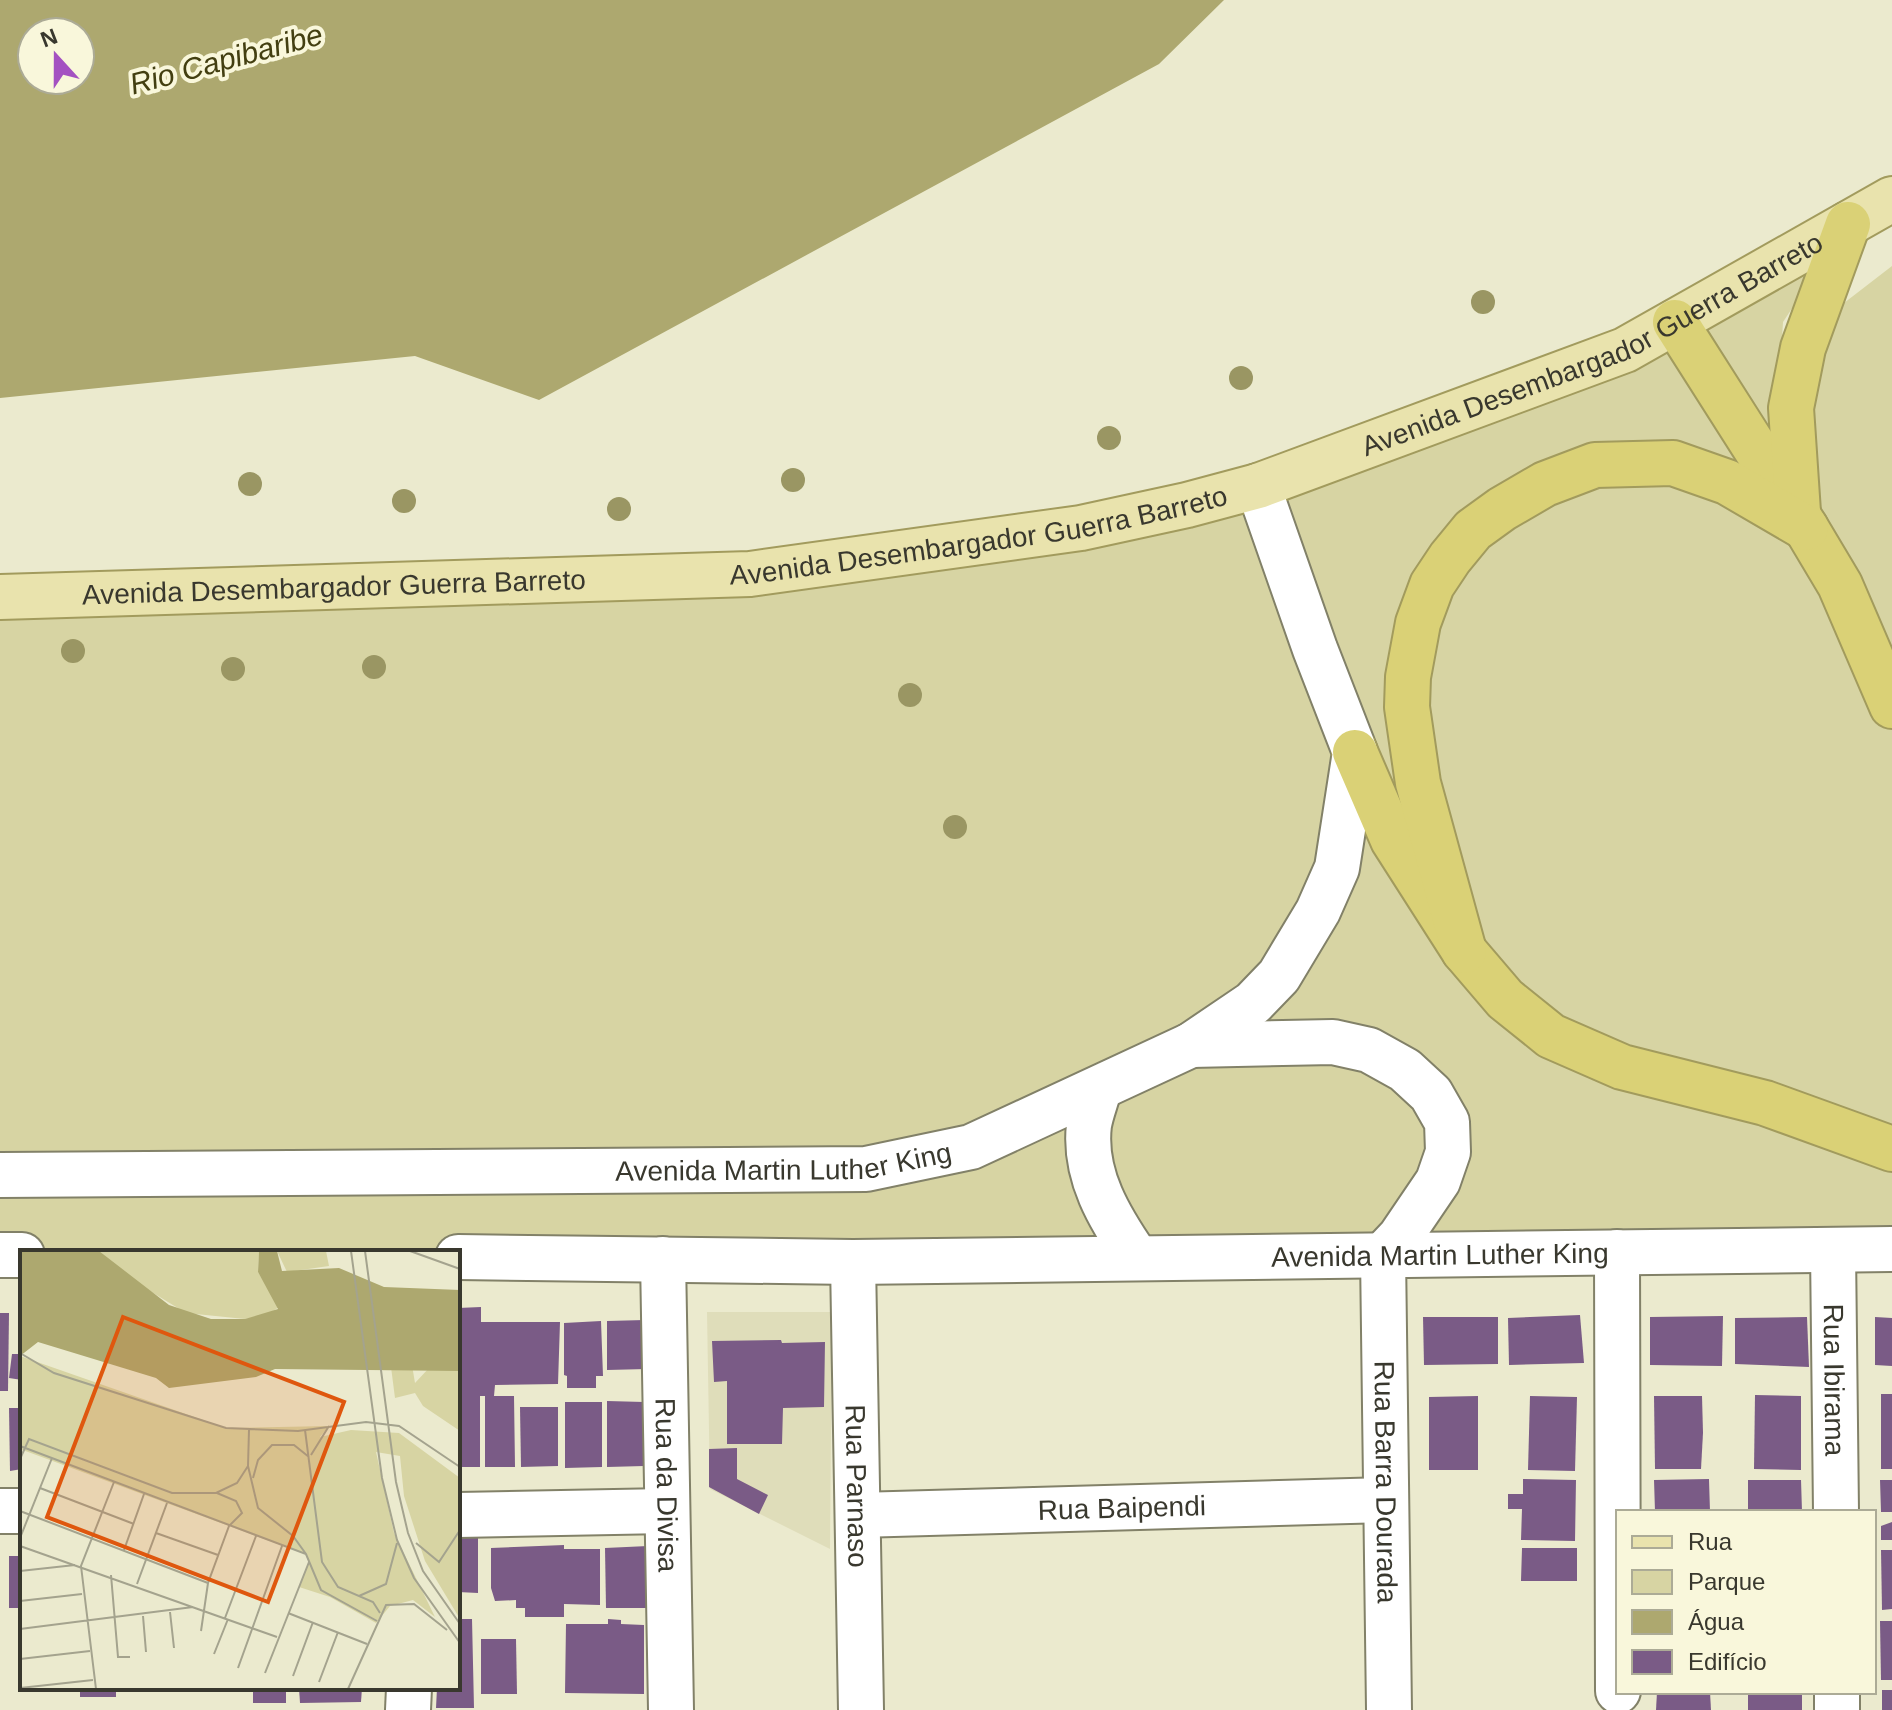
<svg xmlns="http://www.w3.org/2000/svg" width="1892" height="1710" viewBox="0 0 1892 1710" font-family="Helvetica,sans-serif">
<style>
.built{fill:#dfddba}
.green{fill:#d7d4a3}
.water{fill:#ada86f;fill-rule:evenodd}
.building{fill:#7a5b86}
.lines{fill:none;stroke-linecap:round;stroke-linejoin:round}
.minor-casing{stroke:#828168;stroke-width:48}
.major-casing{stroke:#a29b5d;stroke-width:48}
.highway-casing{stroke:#a29b5d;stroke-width:48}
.minor{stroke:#fff;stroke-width:44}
.major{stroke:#e9e3ad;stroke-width:44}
.highway{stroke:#dad176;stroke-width:44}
.tree{fill:#9a9663}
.labels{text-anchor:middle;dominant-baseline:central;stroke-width:8;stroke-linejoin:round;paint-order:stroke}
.street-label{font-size:28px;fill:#39382e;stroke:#f9f7db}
.water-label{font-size:30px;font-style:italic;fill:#433f11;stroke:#f9f7db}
.inset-road{fill:none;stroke:#a4a38e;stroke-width:2}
.view{fill:#df570e;fill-opacity:0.15;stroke:#df570e;stroke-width:4}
.inset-edge{fill:none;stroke:#39382e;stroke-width:4}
</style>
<rect width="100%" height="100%" fill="#ebeace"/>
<path class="built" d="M707,1312H832L830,1549L710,1489Z"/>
<path class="green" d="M1848,224L1783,322L1779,386L1809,330L1892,266V688L1806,528L1892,706V1249L22,1252L0,1255V598L750,574L1351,457Z"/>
<path class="water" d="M0,0H1224L1159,64L539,400L415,356L0,398ZM32,32H80V80H32Z"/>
<g class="building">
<path d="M481,1307V1322H560L558,1384L495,1385L494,1396H514L515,1467H485V1396H480V1467H458V1308Z"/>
<path d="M0,1313H9L8,1391H0Z"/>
<path d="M1580,1315L1584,1363L1509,1365L1508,1318Z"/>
<path d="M1723,1316L1722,1366L1650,1365V1317Z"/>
<path d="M1423,1317H1498V1364L1424,1365Z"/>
<path d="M1807,1317L1809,1367L1735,1364V1318Z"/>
<path d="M1875,1317L1892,1318V1366L1875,1365Z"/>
<path d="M645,1320L647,1369L607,1370V1321Z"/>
<path d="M601,1321L603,1376H596V1388H567V1376L564,1375V1323Z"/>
<path d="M781,1340L782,1343L825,1342L824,1407L783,1408L782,1444H727V1381L714,1382L712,1341Z"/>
<path d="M12,1354H22V1380L9,1378Z"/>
<rect x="1881" y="1394" width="11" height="75"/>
<path d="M1755,1395L1801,1396V1470L1754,1469Z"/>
<path d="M1478,1396V1470H1429V1397Z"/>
<path d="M1530,1396L1577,1397L1575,1471L1528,1470Z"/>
<path d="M1654,1396H1702L1703,1433L1701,1469H1655Z"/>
<path d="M607,1401L644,1402V1466L607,1467Z"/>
<path d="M565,1402H602V1467L565,1468Z"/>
<path d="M520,1407H558V1466L521,1467Z"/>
<path d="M9,1408H22V1469L10,1471Z"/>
<path d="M737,1448V1479L768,1495L759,1514L709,1487V1449Z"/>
<path d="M1523,1479L1576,1480L1575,1541L1521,1540L1522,1509H1508V1494H1523Z"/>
<path d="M1709,1479L1710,1512H1655L1654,1480Z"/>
<path d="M1748,1480H1801L1802,1512H1748Z"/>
<path d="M1880,1480H1892V1512H1881Z"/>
<path d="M1892,1522V1540H1881V1526Z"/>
<path d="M478,1533V1593L458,1592V1534Z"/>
<path d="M564,1545V1549H600V1605L564,1604V1617H525V1608H516V1600L495,1601L491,1588V1548Z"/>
<path d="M648,1546V1608H606L605,1548Z"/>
<path d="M1522,1548H1577V1581H1521Z"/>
<path d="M1881,1550H1892V1609L1882,1610Z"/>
<rect x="9" y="1556" width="13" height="52"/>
<path d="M458,1619H472L474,1708H436L437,1688H458Z"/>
<path d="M608,1619L621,1620V1624L644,1625V1694L565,1693L566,1624H608Z"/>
<path d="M1880,1621H1892V1680H1881Z"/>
<path d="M481,1639H516L517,1694H481Z"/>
<rect x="80" y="1688" width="36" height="9"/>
<rect x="253" y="1688" width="33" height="15"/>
<path d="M299,1688H362L361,1702L300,1703Z"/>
<rect x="1882" y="1690" width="10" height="20"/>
<path d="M1657,1692H1710L1711,1710H1656Z"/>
<rect x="1748" y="1692" width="54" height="18"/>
</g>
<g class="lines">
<defs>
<g id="minor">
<path id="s1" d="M1191,1045L1333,1042L1369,1050L1405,1070L1431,1094L1447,1122L1448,1152L1438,1181L1400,1237L1383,1255L1389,1710"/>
<path d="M1099,1089C1096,1101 1091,1113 1089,1125C1083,1175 1110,1219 1137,1258"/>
<path id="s2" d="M0,1175L866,1169L971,1147L1191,1045L1253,1003L1279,976L1318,911L1337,868L1355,752L1315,649L1258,486"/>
<path id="s3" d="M1833,1250L1836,1512"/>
<path d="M1617,1252L1618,1691"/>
<path d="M0,1255H22"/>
<path id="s4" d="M458,1257L853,1262L1892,1249"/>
<path id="s5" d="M663,1259L671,1710"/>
<path id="s6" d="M853,1262L861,1710"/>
<path d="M0,1511H22"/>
<path d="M458,1515L667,1511"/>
<path id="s7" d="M858,1515L1386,1500"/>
<path d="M1837,1692V1710"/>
<path d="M408,1710L409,1688"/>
</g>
<g id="major">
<path id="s8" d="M0,597L750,574L1081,528L1187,505L1258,486L1625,350L1892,199"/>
</g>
<g id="highway">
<path d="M1675,322L1806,528L1840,585L1892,706"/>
<path d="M1798,512L1791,408L1803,348L1848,224"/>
<path d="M1355,752L1393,840L1464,951L1505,999L1551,1036L1622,1067L1765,1103L1892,1149"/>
<path d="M1464,951L1418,783L1407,707L1408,677L1418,623L1432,585L1450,558L1473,530L1502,509L1545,484L1595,465L1673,463L1727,482L1806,528"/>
</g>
</defs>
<use href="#minor" class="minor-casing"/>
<use href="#major" class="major-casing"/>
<use href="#highway" class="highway-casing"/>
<use href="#minor" class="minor"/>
<use href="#major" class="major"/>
<use href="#highway" class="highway"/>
</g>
<g class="tree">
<circle cx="1483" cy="302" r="12"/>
<circle cx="1241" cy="378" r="12"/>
<circle cx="1109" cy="438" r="12"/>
<circle cx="793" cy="480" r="12"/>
<circle cx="250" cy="484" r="12"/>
<circle cx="404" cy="501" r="12"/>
<circle cx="619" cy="509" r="12"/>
<circle cx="73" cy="651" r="12"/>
<circle cx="374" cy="667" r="12"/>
<circle cx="233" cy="669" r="12"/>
<circle cx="910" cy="695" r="12"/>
<circle cx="955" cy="827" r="12"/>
</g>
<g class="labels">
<g class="street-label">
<text stroke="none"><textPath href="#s8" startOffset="1630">Avenida Desembargador Guerra Barreto</textPath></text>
<text stroke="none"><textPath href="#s8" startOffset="982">Avenida Desembargador Guerra Barreto</textPath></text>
<text stroke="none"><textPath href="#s8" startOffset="334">Avenida Desembargador Guerra Barreto</textPath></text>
<text stroke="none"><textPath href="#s2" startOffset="784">Avenida Martin Luther King</textPath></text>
<text stroke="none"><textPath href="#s4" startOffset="982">Avenida Martin Luther King</textPath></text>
<text stroke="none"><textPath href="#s3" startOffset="130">Rua Ibirama</textPath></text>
<text stroke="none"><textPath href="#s1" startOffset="668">Rua Barra Dourada</textPath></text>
<text stroke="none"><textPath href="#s5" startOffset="226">Rua da Divisa</textPath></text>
<text stroke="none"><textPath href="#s6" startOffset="224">Rua Parnaso</textPath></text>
<text stroke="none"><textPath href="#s7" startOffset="264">Rua Baipendi</textPath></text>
</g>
<g class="water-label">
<text transform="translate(226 59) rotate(-15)">Rio Capibaribe</text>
</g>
</g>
<g transform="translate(20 1250)">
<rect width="440" height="440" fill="#ebeace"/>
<path d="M79,1H239L238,22L259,57L246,66L225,69L166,63L112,30ZM257,1H306L309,16L267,22ZM0,106L206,178L309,176L300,187L331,180L379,183L440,228V369L405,311L384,246L380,206L356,202L374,283L415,367L393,350L370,356L356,373L310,347L279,337L289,312L285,304L0,199ZM392,115L395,133L409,118L440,115V181L403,156L395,143L375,148L371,117Z" fill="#d7d4a3"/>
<path d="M0,1H79L149,55L191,69H225L258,59L238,22L239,1H257L262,21L319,18L364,37L440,40V121L255,119L236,127L149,138L136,128L18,92L0,106Z" fill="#ada86f"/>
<path class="inset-road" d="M331,1L362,228L377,290L394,328L440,393M345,1L376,232L388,283L403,321L440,374M390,1L440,19M0,103L34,123L206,178L278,181L346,172L379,176L440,217M285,180L302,312L318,337L353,352L360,363M0,196L286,304L301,340L357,371M291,205L309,176M0,209L9,189L152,243H196L217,233L228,216L229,180M228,216L238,258L273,286L286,304M233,228L238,210L252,195H274L289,207M20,238L114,274M0,261L188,333M136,283L198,305M0,288L32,208M396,293L419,312L440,280M0,296L257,387M104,300L124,244M0,321L55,315M91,325L98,407H110M117,334L147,253M339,346L366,334L377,293M0,351L62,344M150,362L154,398M268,363L347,394M123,366L126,402M205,368L236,286M0,379L173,357M181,381L188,333L209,276L222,263L216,251L197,243M194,404L208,369M0,409L70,401M218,418L262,296M245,423L289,312M273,426L293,372M299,432L318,382M0,438L73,430M76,439L61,316L94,232M328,439L366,355L394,354L427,380"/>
<path class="view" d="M103,67L324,152L248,352L27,267Z"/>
<rect width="440" height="440" class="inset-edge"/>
</g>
<rect x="1616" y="1510" width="260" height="184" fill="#f9f7db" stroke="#acab96" stroke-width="2"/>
<rect x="1632" y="1536" width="40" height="12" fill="#e9e3ad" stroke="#acab96" stroke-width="2"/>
<text x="1688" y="1550" font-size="24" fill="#39382e">Rua</text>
<rect x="1632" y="1570" width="40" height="24" fill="#d7d4a3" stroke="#acab96" stroke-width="2"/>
<text x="1688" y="1590" font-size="24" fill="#39382e">Parque</text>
<rect x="1632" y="1610" width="40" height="24" fill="#ada86f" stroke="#acab96" stroke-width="2"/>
<text x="1688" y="1630" font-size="24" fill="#39382e">Água</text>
<rect x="1632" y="1650" width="40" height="24" fill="#7a5b86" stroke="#acab96" stroke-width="2"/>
<text x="1688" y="1670" font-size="24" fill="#39382e">Edifício</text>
<g transform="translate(56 56) rotate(339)"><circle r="38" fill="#f9f7db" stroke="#acab96" stroke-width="2"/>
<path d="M0-6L14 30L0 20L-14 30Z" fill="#a451c1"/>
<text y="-12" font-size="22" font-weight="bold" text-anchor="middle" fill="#39382e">N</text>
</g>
</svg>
